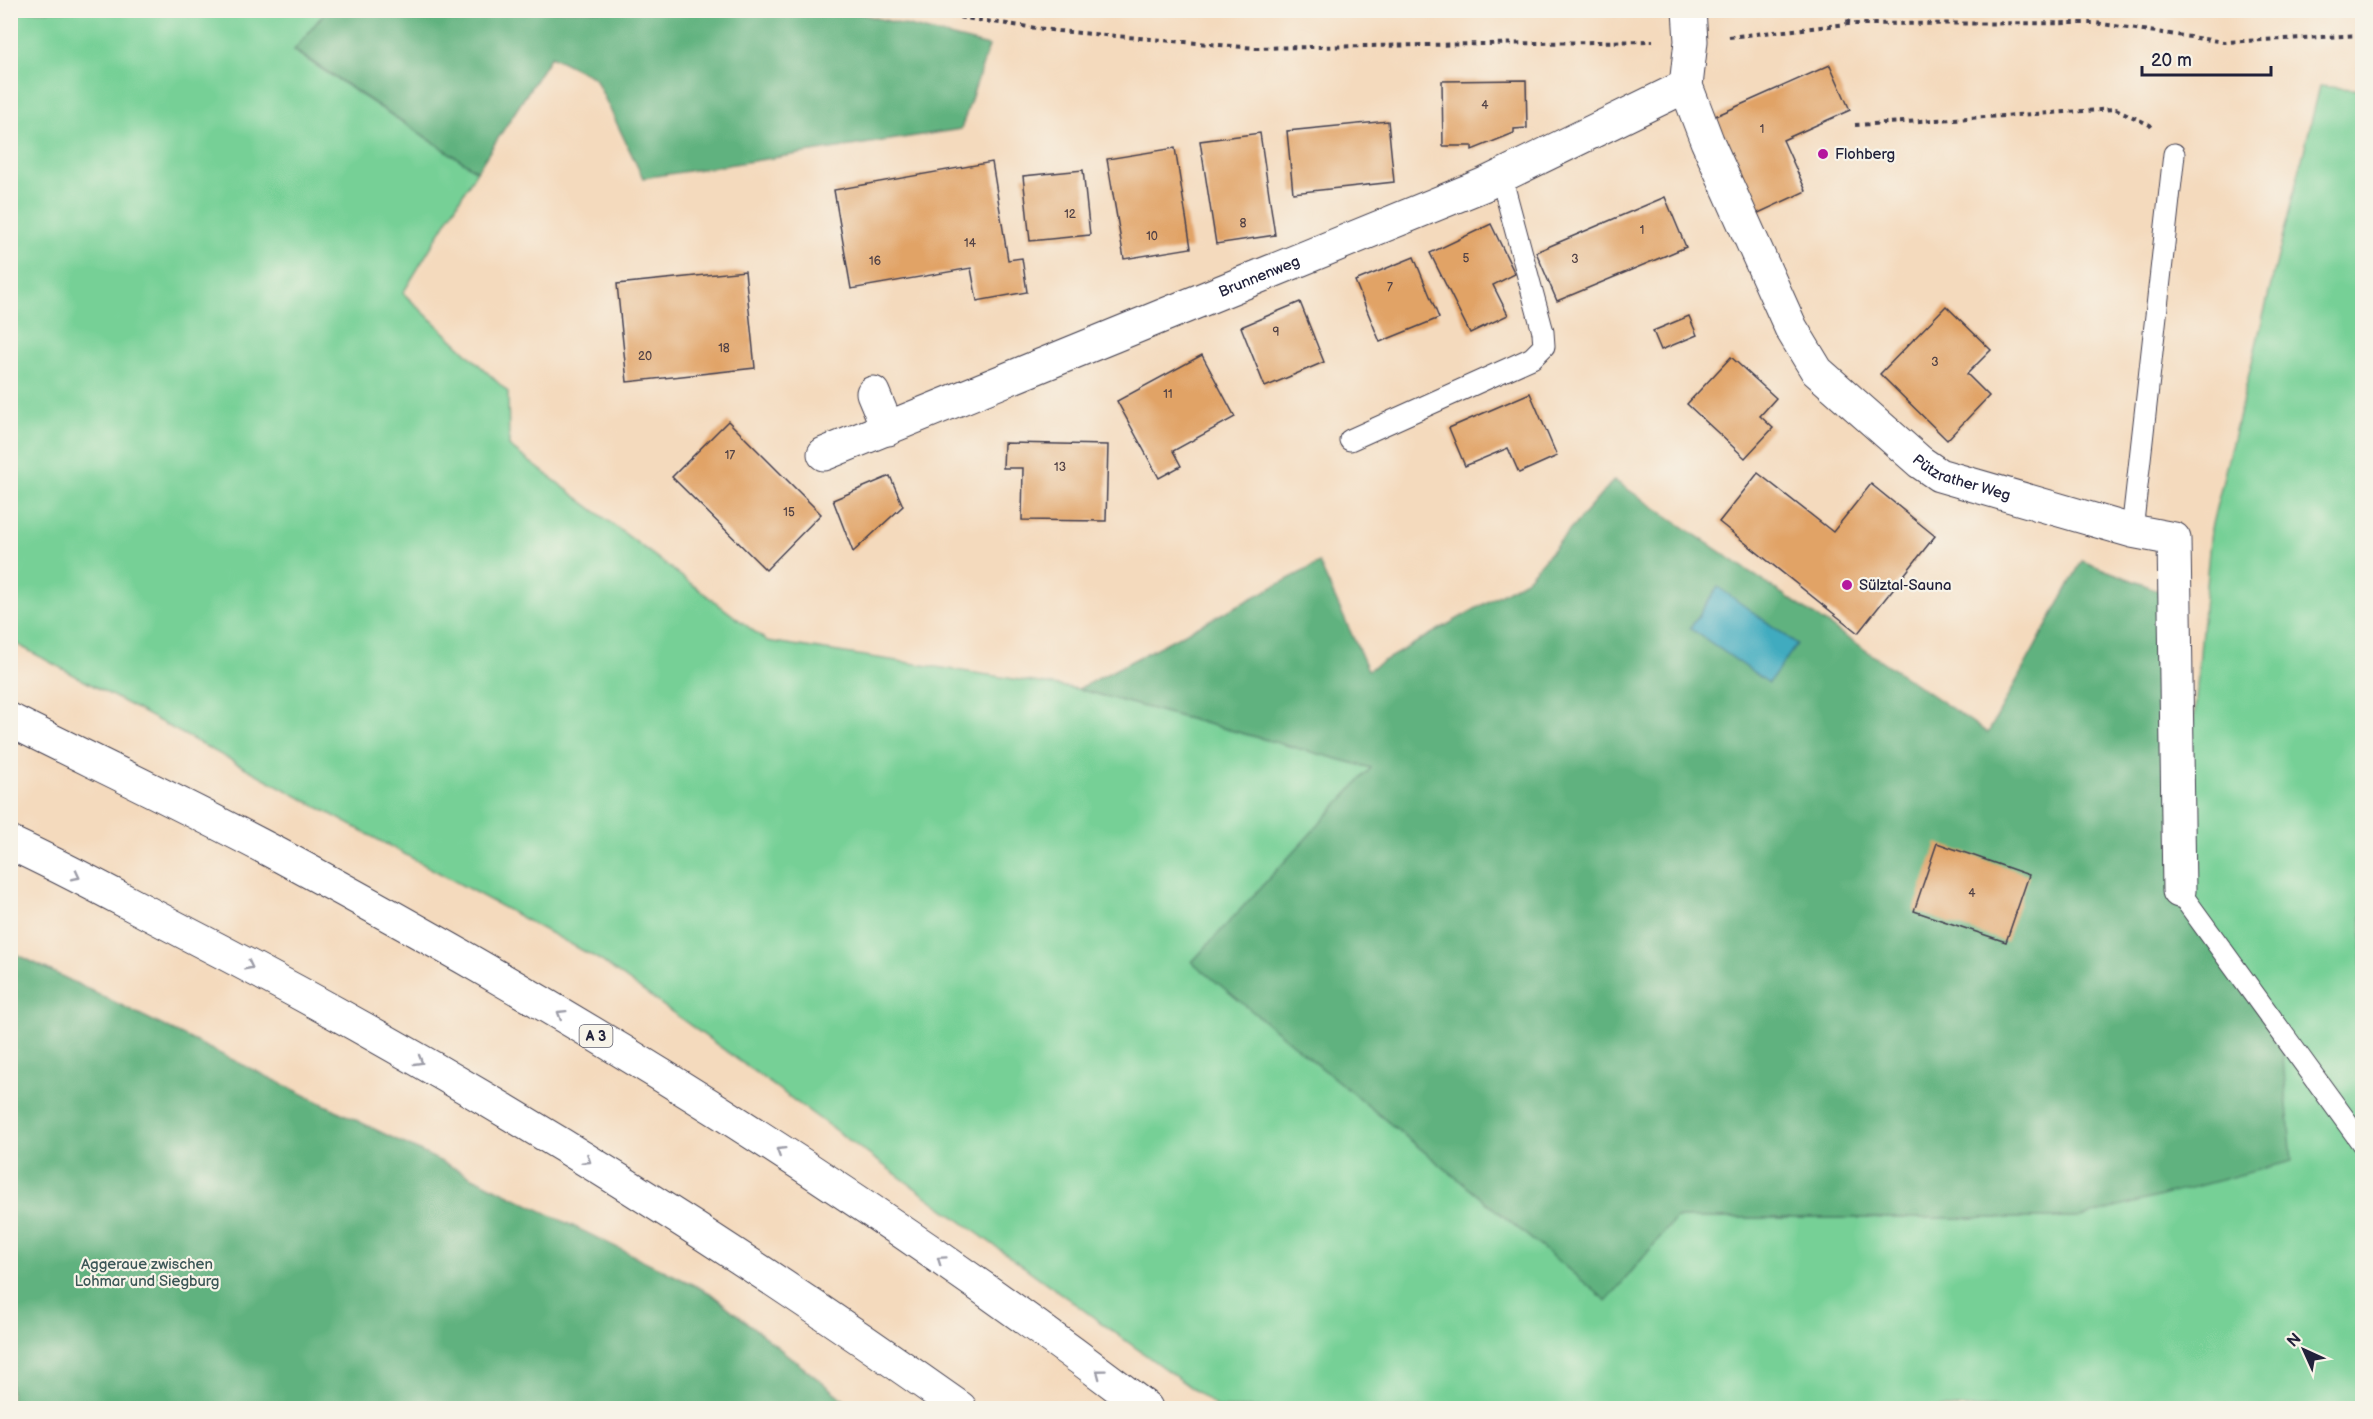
<svg xmlns="http://www.w3.org/2000/svg" width="2373" height="1419" viewBox="0 0 2373 1419" font-family="'Balsamiq Sans',sans-serif">
<style>
.green{fill:#76d096;stroke:#4c7968;stroke-width:1.5}
.forest{fill:#60b27f;stroke:#416a5d;stroke-width:1.5}
.water{fill:#40abbf;stroke:#31667d;stroke-width:1.5}
.building{fill:#e1a366}
.lines{fill:none;stroke-linecap:round;stroke-linejoin:round}
.service-casing{stroke:#423e4e;stroke-width:23}
.minor-casing{stroke:#423e4e;stroke-width:35}
.motorway-casing{stroke:#423e4e;stroke-width:35}
.path{stroke:#423e4e;stroke-width:4;stroke-dasharray:4.5 4.5;stroke-linecap:butt}
.service{stroke:#fff;stroke-width:21}
.minor{stroke:#fff;stroke-width:33}
.motorway{stroke:#fff;stroke-width:33}
.oneway{stroke:#9c9ca7}
.poi-dot{fill:#b5179e;stroke:#f7f3e8;stroke-width:2}
.labels{text-anchor:middle;dominant-baseline:central;stroke-width:4.5;stroke-linejoin:round;paint-order:stroke}
.number-label{font-size:12px;fill:#524246}
.shield{fill:#f7f3e8;stroke:#62616f;stroke-width:1.5}
.shield-label{font-size:14px;font-weight:bold;fill:#22223b}
.poi-label{font-size:15px;fill:#22223b;stroke:#f7f3e8;text-anchor:start}
.street-label{font-size:15px;fill:#22223b;stroke:#f7f3e8}
.park-label{font-size:15px;fill:#3b5656;stroke:#f7f3e8}
</style>
<rect width="100%" height="100%" fill="#f7f3e8"/>
<filter id="ink" filterUnits="userSpaceOnUse"><feTurbulence type="fractalNoise" baseFrequency=".0167" numOctaves="2"/><feDisplacementMap in="SourceGraphic" scale="12" xChannelSelector="R" yChannelSelector="G"/><feConvolveMatrix kernelMatrix="1 2 1 2 8 2 1 2 1" color-interpolation-filters="sRGB"/></filter>
<filter id="wash" filterUnits="userSpaceOnUse"><feTurbulence type="fractalNoise" baseFrequency=".008" numOctaves="4" result="noise"/><feDisplacementMap in="SourceGraphic" scale="24" xChannelSelector="R" yChannelSelector="G"/><feGaussianBlur stdDeviation="1.35" result="paint"/><feColorMatrix in="noise" values="0 0 0 0 0 0 0 0 0 0 0 0 0 0 0 0 0 1.4 0 .05"/><feComposite in="paint" operator="in"/></filter>
<g filter="url(#wash)">
<rect width="100%" height="100%" fill="#f4dabd"/>
<path class="green" d="M10,11H326L294,51L477,171L403,293L508,392L509,446L767,641L1078,689L1372,768L1606,1301L1676,1218H2077L2179,891L2211,528L2320,86L2362,90V1408H1219L600,960L11,641Z"/>
<g class="forest">
<path d="M326,11L845,10L989,46L961,129L643,178L595,78L551,56L477,171L294,50Z"/>
<path d="M1614,480L1988,733L2082,561L2168,594L2179,891L2282,1048L2292,1161L2078,1218H1676L1607,1301L1192,962L1371,768L1078,689L1319,563L1368,670L1526,580Z"/>
<path d="M10,951L710,1293L854,1408H11Z"/>
</g>
<path class="water" d="M1718,587L1797,644L1769,683L1690,628Z"/>
<g id="blocks">
<g class="building">
<path d="M1830,65L1850,110L1783,140L1806,191L1754,215L1711,118Z"/>
<path d="M1526,80L1527,128L1514,129V133L1472,150V146H1443L1442,81Z"/>
<path d="M1388,121L1394,182L1293,193L1287,131Z"/>
<path d="M1260,133L1275,235L1216,244L1200,141Z"/>
<path d="M1175,148L1191,248L1124,259L1107,159Z"/>
<path d="M992,162L1008,260L1022,258L1027,292L977,301L971,268L851,289L834,190Z"/>
<path d="M1083,170L1090,235L1030,241L1023,176Z"/>
<path d="M1665,197L1686,247L1557,301L1536,252Z"/>
<path d="M1491,224L1515,274L1493,285L1508,315L1470,333L1430,253Z"/>
<path d="M1414,257L1439,318L1380,342L1355,281Z"/>
<path d="M745,271L755,368L627,382L617,284Z"/>
<path d="M1300,302L1324,362L1265,387L1241,327Z"/>
<path d="M1946,306L1991,350L1967,374L1989,396L1947,440L1880,374Z"/>
<path d="M1689,316L1697,335L1661,350L1653,331Z"/>
<path d="M1202,355L1235,417L1173,451L1181,466L1159,478L1117,401Z"/>
<path d="M1731,357L1776,398L1760,416L1773,428L1745,458L1687,404Z"/>
<path d="M1530,393L1557,456L1519,473L1508,448L1465,466L1449,428Z"/>
<path d="M728,421L821,514L766,570L672,477Z"/>
<path d="M1004,443L1108,445L1106,521L1022,520L1023,468H1003Z"/>
<path d="M1758,473L1833,532L1871,484L1935,536L1858,633L1719,522Z"/>
<path d="M890,476L903,506L853,552L833,500Z"/>
<path d="M1937,843L2029,875L2006,942L1914,911Z"/>
</g>
</g>
</g>
<g filter="url(#ink)">
<use href="#blocks" fill-opacity="0" stroke="#423e4e" stroke-width="1.5"/>
<g class="lines">
<defs>
<g id="service">
<path d="M1350,440L1532,358L1544,346L1543,332L1501,176"/>
<path d="M2132,531L2174,154"/>
<path d="M2179,891L2362,1143"/>
</g>
<g id="minor">
<path id="s1" d="M1689,10L1691,41L1686,86L1707,141L1791,328L1817,371L1920,462L1939,475L2132,531L2174,539L2179,891"/>
<path d="M873,393L888,429"/>
<path id="s2" d="M824,454L1483,185L1686,86"/>
</g>
<g id="motorway">
<path d="M10,720C100,765 191,808 279,855C581,1017 874,1200 1146,1408"/>
<path d="M10,843C69,870 126,902 184,932C454,1071 712,1232 960,1408"/>
</g>
</defs>
<use href="#service" class="service-casing"/>
<use href="#minor" class="minor-casing"/>
<use href="#motorway" class="motorway-casing"/>
<g class="path">
<path d="M906,10L1058,31L1255,48L1653,41"/>
<path d="M1848,24L1849,10"/>
<path d="M1729,37L1848,24L2095,23L2224,42L2362,35"/>
<path d="M1855,125L2116,109L2150,125L2154,130"/>
</g>
<use href="#service" class="service"/>
<use href="#minor" class="minor"/>
<use href="#motorway" class="motorway"/>
</g>
<defs><path id="oneway-chevron" d="M-2-3.5L2.5 0L-2 3.5" fill="none" stroke-width="1.6" stroke-linecap="round" stroke-linejoin="round" transform="scale(1.5)"/></defs>
<g class="oneway">
<use href="#oneway-chevron" transform="translate(76 876) rotate(27)"/>
<use href="#oneway-chevron" transform="translate(249 966) rotate(27)"/>
<use href="#oneway-chevron" transform="translate(561 1014) rotate(-148)"/>
<use href="#oneway-chevron" transform="translate(419 1061) rotate(30)"/>
<use href="#oneway-chevron" transform="translate(780 1151) rotate(-148)"/>
<use href="#oneway-chevron" transform="translate(587 1160) rotate(33)"/>
<use href="#oneway-chevron" transform="translate(941 1260) rotate(-145)"/>
<use href="#oneway-chevron" transform="translate(1100 1373) rotate(-143)"/>
</g>
</g>
<g class="poi-dot">
<circle cx="1823" cy="154" r="6"/>
<circle cx="1847" cy="585" r="6"/>
</g>
<g class="labels">
<g class="number-label">
<text x="1485" y="105">4</text>
<text x="1762" y="129">1</text>
<text x="1070" y="214">12</text>
<text x="1243" y="223">8</text>
<text x="1642" y="230">1</text>
<text x="1152" y="236">10</text>
<text x="970" y="243">14</text>
<text x="1466" y="258">5</text>
<text x="1575" y="259">3</text>
<text x="875" y="261">16</text>
<text x="1390" y="287">7</text>
<text x="1276" y="332">9</text>
<text x="724" y="348">18</text>
<text x="645" y="356">20</text>
<text x="1935" y="362">3</text>
<text x="1168" y="394">11</text>
<text x="730" y="455">17</text>
<text x="1060" y="467">13</text>
<text x="789" y="512">15</text>
<text x="1972" y="893">4</text>
</g>
<rect class="shield" x="579.5" y="1025" width="33" height="22" rx="4.5"/>
<g class="shield-label">
<text x="596" y="1036">A 3</text>
</g>
<g class="poi-label">
<text x="1835" y="154">Flohberg</text>
<text x="1859" y="585">Sülztal-Sauna</text>
</g>
<g class="street-label">
<text stroke="none"><textPath href="#s2" startOffset="470">Brunnenweg</textPath></text>
<text stroke="none"><textPath href="#s1" startOffset="573">Pützrather Weg</textPath></text>
</g>
<g class="park-label">
<text x="147" y="1264">Aggeraue zwischen<tspan x="147" dy="17">Lohmar und Siegburg</tspan></text>
</g>
</g>
<rect width="2373" height="1419" fill="none" stroke="#f7f3e8" stroke-width="36"/>
<g transform="translate(2304 1350) rotate(315)" stroke="#f7f3e8" stroke-width="4.5" paint-order="stroke">
<path d="M0-4.5L10 22L0 15L-10 22Z" fill="#22223b"/>
<text y="-9" font-size="16" font-weight="bold" text-anchor="middle" fill="#22223b">N</text>
</g>
<path d="M2142 66v9h129v-9" fill="none" stroke="#22223b" stroke-width="3"/>
<text x="2151" y="66" font-size="18" fill="#22223b" stroke="#f7f3e8" stroke-width="4.5" paint-order="stroke">20 m</text>
</svg>
